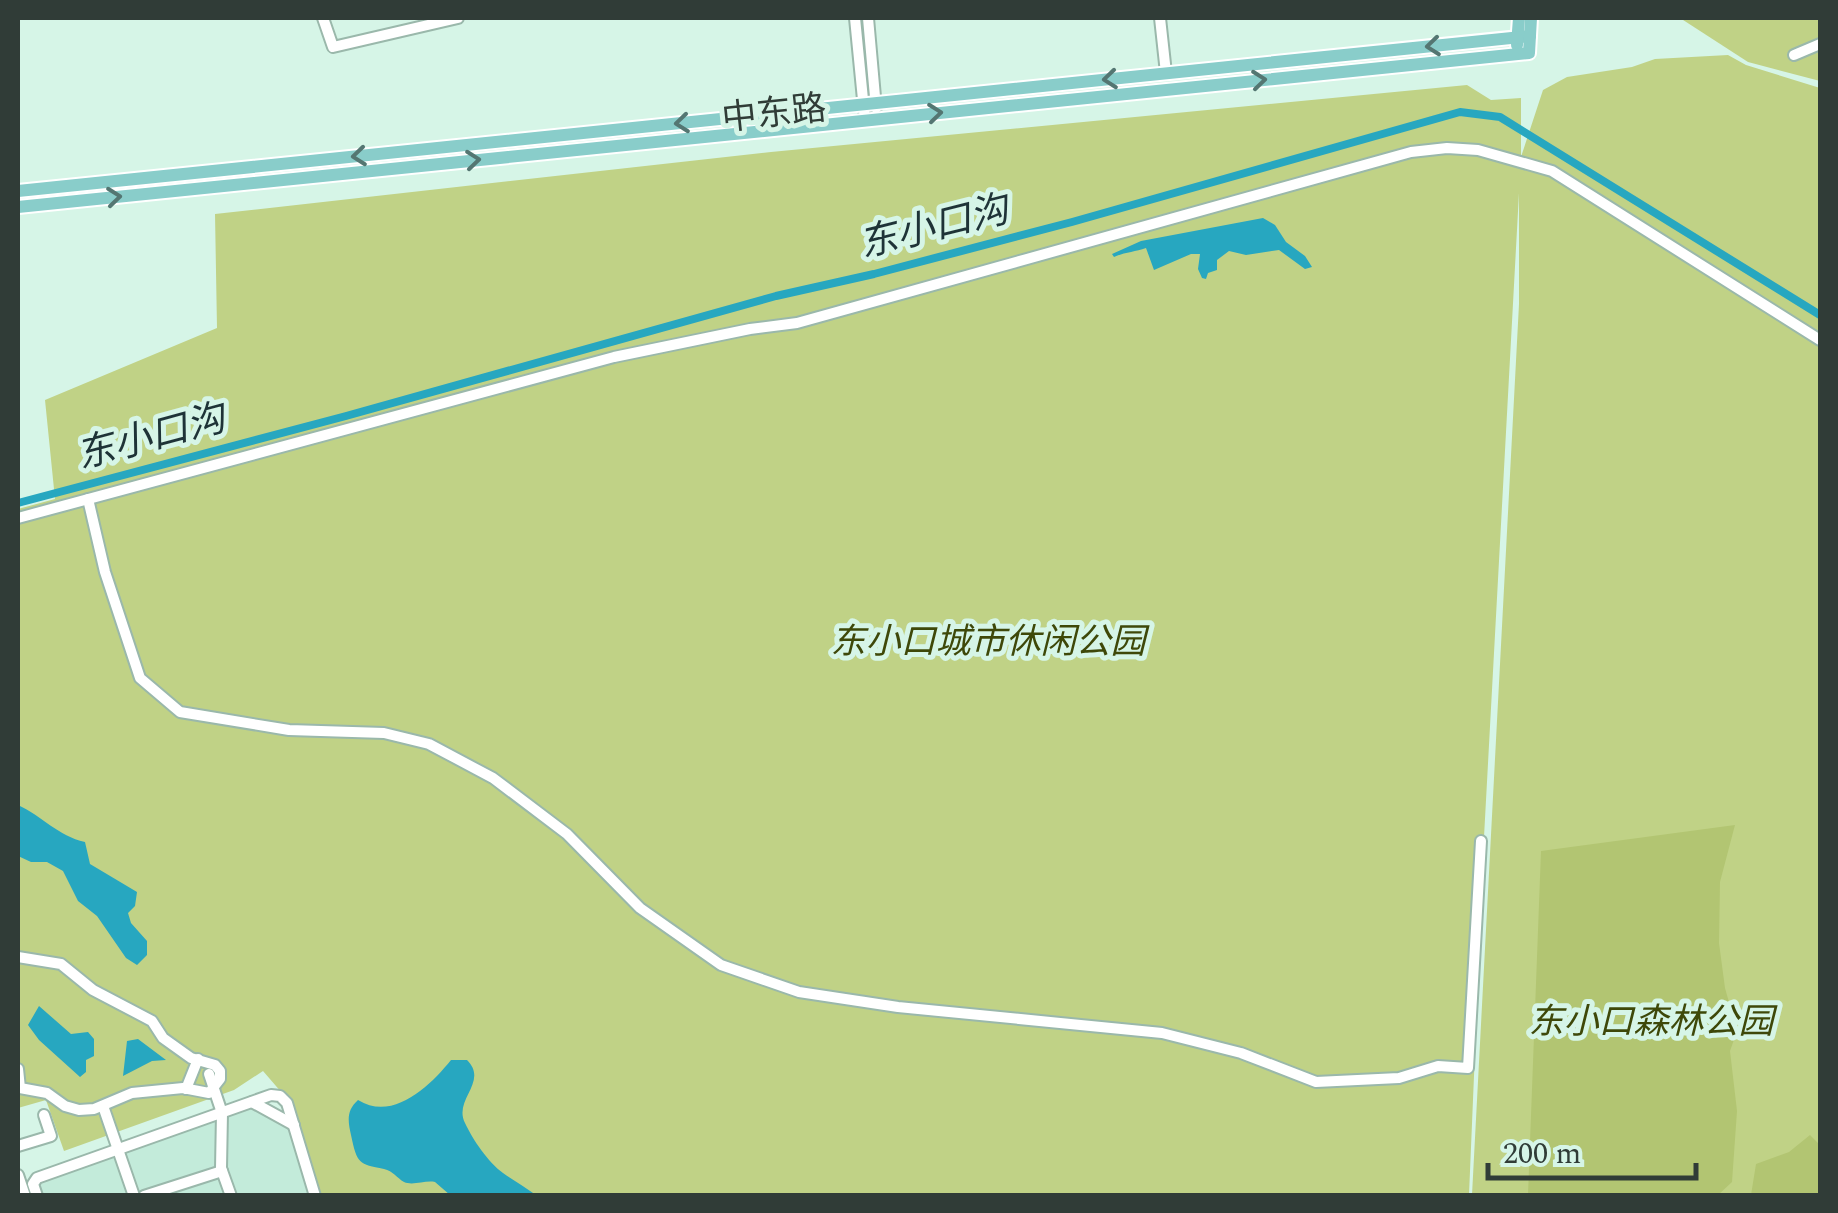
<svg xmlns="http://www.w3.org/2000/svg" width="1838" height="1213" viewBox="0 0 1838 1213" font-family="Spectral,'Noto Sans SC',serif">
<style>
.built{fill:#c3ebda}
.green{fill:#c0d286}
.forest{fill:#b2c572}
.water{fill:#27a7c0}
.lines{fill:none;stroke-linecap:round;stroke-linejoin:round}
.canal{stroke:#27a7c0;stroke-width:8}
.minor-casing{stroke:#9ab8ab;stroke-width:14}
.major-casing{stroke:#fff;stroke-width:16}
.minor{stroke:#fff;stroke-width:10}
.major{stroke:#89cdca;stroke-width:12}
.oneway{stroke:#547672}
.labels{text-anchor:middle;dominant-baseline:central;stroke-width:10;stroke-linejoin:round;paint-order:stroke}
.street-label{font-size:35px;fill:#303c37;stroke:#d6f5e7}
.park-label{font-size:35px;font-style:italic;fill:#3e4809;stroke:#d6f5e7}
.water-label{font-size:38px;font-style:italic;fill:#1e3337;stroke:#d6f5e7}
</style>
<rect width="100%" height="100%" fill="#d6f5e7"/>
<path class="built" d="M256,1107L288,1125L310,1195L43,1196L39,1183Z"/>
<g class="green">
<path d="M1680,18H1820V81L1748,62Z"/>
<path d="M1728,55L1746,65L1820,88V1195H1472L1519,304V193L1484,837L1469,1195H319L295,1108L263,1071L234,1090L64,1151L46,1100L18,1108V509L55,499L45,400L217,328L215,214L771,152L1467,85L1491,100L1521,98V157L1543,90L1567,77L1632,67L1655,59Z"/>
</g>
<g class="forest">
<path d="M1735,825L1720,882L1719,943L1725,988L1737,1031L1730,1051L1737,1111L1732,1182L1718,1195H1528L1541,851Z"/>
<path d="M1810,1135L1820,1145V1195H1751L1756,1164L1789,1152Z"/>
</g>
<g class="water">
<path d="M1263,218L1275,225L1286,242L1305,256L1312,267L1305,269L1279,250L1246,255L1229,251L1217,260V270L1208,273L1206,279L1202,278L1198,269L1200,254H1191L1154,270L1146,248C1135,252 1125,252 1114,257L1112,254L1141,241Z"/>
<path d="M18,805C42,816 58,836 85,842L90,864L137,892L135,906L128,913L131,923L147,941V955L137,965L126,958L97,916L78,901L63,871L47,862H31L18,856Z"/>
<path d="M39,1006L71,1034L88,1032L94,1039V1056L86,1060V1072L80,1077L39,1040L28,1025Z"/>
<path d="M138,1039L166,1060L152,1061L123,1076L127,1041Z"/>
<path d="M451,1060H467C489,1082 453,1099 465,1123C473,1140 488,1162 503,1173C514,1181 525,1187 536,1195H450L435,1182C425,1180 413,1186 404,1182C397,1178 393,1171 384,1169C359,1164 357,1164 351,1135C348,1121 346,1111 358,1100C393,1122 430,1086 451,1060Z"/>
</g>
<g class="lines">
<path class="canal" d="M18,503L346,416L776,296L874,274L1072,222L1460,112L1500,117L1820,315"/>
<defs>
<g id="minor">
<path d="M323,18L333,47L458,18"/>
<path d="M855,18L865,120"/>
<path d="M868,18L876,108"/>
<path d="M1160,18L1166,73"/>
<path d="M1794,55L1820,44"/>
<path d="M88,499L105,572L140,678L180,712L289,730L384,733L429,744L493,778L567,834L640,908L721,965L799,992L898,1007L1162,1033L1241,1053L1316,1082L1399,1078L1438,1066L1468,1068L1481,841"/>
<path d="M18,518L614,357L750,329L797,323L1411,152L1447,148L1478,150L1552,171L1820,340"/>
<path d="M18,957L61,964L93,990L152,1021L163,1038L191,1058L215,1065L220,1071V1079L209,1093L183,1088L132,1093L94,1109L79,1110L65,1106L47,1093L20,1088L18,1069"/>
<path d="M209,1074L222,1113L221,1168L231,1196"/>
<path d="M186,1089L198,1059"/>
<path d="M252,1102L294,1125"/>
<path d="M103,1106L134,1196"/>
<path d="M18,1146L51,1136L44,1115"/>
<path d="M18,1175L25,1196"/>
<path d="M37,1196L33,1184L37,1178L271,1095L280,1096L287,1103L315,1196"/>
<path d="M144,1196L222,1171"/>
</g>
<g id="major">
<path d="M1517,45L1519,18"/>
<path d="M18,191L1530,36"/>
<path d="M18,207L1529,53L1531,18"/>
</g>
</defs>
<use href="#minor" class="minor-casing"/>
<use href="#major" class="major-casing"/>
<use href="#minor" class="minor"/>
<use href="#major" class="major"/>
</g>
<defs><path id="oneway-chevron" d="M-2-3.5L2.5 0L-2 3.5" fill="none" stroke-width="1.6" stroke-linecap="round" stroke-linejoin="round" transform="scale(2.5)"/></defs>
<g class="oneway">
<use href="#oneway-chevron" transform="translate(1433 46) rotate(174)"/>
<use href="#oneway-chevron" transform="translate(1110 79) rotate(174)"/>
<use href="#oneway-chevron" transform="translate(1259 80) rotate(-6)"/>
<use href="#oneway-chevron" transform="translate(935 113) rotate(-6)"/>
<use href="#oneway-chevron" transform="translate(682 123) rotate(174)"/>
<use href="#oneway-chevron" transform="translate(359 156) rotate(174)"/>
<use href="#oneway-chevron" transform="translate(473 160) rotate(-6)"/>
<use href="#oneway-chevron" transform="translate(114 197) rotate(-6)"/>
</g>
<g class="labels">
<g class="street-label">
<text transform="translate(774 114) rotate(-6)">中东路</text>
</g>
<g class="park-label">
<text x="988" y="642">东小口城市休闲公园</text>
<text x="1651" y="1022">东小口森林公园</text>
</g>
<g class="water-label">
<text transform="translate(934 228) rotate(-14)">东小口沟</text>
<text transform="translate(151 438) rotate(-15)">东小口沟</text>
</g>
</g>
<rect width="1838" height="1213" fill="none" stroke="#303c37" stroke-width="40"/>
<path d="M1488 1163v15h208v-15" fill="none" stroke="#303c37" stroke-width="5"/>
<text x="1503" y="1163" font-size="30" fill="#303c37" stroke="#d6f5e7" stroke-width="8" paint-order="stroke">200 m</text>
</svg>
